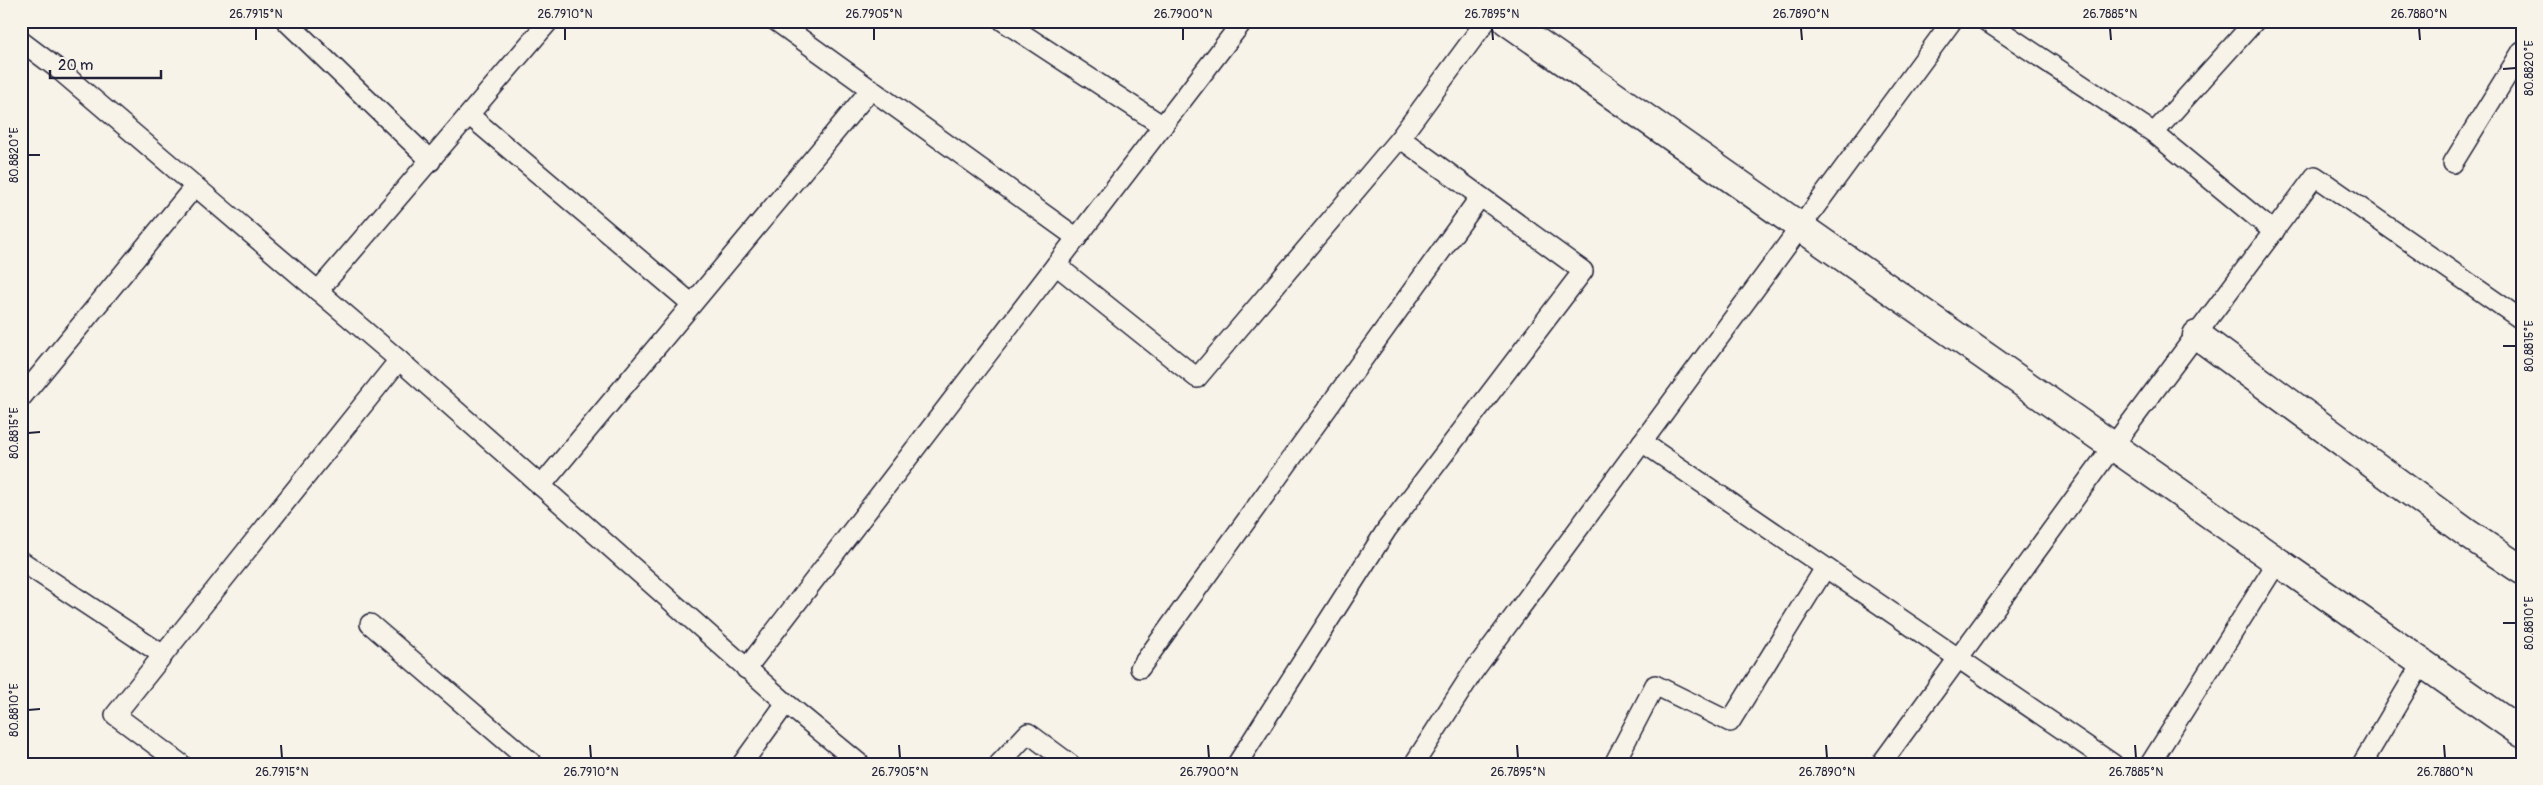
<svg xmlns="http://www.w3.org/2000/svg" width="2543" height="785" viewBox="0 0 2543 785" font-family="Pangolin,sans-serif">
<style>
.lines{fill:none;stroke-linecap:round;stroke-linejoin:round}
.service-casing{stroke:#22223b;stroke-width:22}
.minor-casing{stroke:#22223b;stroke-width:31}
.service{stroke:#f7f3e8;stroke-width:19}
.minor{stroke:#f7f3e8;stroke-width:28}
.ticks{fill:none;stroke:#22223b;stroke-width:2}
.neatline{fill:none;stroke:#22223b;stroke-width:2}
.ticks-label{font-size:12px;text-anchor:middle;fill:#22223b}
</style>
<rect width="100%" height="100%" fill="#f7f3e8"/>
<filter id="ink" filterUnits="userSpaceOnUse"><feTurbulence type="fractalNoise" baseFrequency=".02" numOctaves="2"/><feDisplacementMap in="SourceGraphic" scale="10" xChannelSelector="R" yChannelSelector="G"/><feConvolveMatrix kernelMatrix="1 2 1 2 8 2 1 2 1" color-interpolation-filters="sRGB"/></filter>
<g filter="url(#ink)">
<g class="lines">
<defs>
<g id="service">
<path d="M286,21L431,161"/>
<path d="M776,21L1077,238"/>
<path d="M1003,21L1163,126"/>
<path d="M1986,21L2154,133L2274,232"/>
<path d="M21,41L58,69L399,360L786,703L742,764"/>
<path d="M469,115L692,304"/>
<path d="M2154,133L2255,21"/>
<path d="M2453,163L2522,51"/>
<path d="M1056,265L1197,378L1400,138L1486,21"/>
<path d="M318,291L549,21"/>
<path d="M21,398L195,186"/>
<path d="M1642,442L2113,764"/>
<path d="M541,486L871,89"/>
<path d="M21,561L163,655"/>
<path d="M370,624L533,764"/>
<path d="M1140,668L1480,197"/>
<path d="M746,669L1243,21"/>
<path d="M786,703L860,764"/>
<path d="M181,764L115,715L399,360"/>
<path d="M999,764L1028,733L1070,764"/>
<path d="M1237,764L1387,529L1583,271L1400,138"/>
<path d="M1414,764L1473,672L1952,21"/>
<path d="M1614,764L1655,685L1730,722L1825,568"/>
<path d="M1881,764L2113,446L2315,176L2522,320"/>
<path d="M2150,764L2278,561"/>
<path d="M2362,764L2422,663"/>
</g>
<g id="minor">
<path d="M1507,21L2522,733"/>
<path d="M2197,335L2468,534L2522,570"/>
</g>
</defs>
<use href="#service" class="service-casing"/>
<use href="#minor" class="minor-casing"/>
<use href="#service" class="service"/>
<use href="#minor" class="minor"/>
</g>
</g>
<path class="ticks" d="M256,28V40M565,28V40M874,28V40M1183,28V40M1492,28L1493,40M1801,28L1802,40M2110,28L2111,40M2419,28L2420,40M2503,69L2516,68M28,155H40M2503,346H2516M28,433L40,432M2503,623H2516M28,710L40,709M281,745L282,758M590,745L591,758M899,745L900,758M1208,745L1209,758M1517,745L1518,758M1826,745L1827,758M2135,745L2136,758M2444,745L2445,758"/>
<rect width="2543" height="785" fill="none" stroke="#f7f3e8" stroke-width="55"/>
<path d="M50 70v8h111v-8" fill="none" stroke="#22223b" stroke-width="2.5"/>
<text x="58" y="70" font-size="15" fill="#22223b" stroke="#f7f3e8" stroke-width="4" paint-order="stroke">20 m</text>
<rect x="28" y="28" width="2488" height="730" class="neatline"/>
<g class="ticks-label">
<text x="256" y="18">26.7915°N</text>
<text x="565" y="18">26.7910°N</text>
<text x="874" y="18">26.7905°N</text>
<text x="1183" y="18">26.7900°N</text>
<text x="1492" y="18">26.7895°N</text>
<text x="1801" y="18">26.7890°N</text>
<text x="2110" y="18">26.7885°N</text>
<text x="2419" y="18">26.7880°N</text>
<text transform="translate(2529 68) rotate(-90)" y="4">80.8820°E</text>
<text transform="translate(14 155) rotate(-90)" y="4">80.8820°E</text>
<text transform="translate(2529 346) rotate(-90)" y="4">80.8815°E</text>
<text transform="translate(14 433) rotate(-90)" y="4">80.8815°E</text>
<text transform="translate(2529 623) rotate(-90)" y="4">80.8810°E</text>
<text transform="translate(14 710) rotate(-90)" y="4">80.8810°E</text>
<text x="282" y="776">26.7915°N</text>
<text x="591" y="776">26.7910°N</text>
<text x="900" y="776">26.7905°N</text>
<text x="1209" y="776">26.7900°N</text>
<text x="1518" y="776">26.7895°N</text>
<text x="1827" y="776">26.7890°N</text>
<text x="2136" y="776">26.7885°N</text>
<text x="2445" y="776">26.7880°N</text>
</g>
</svg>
